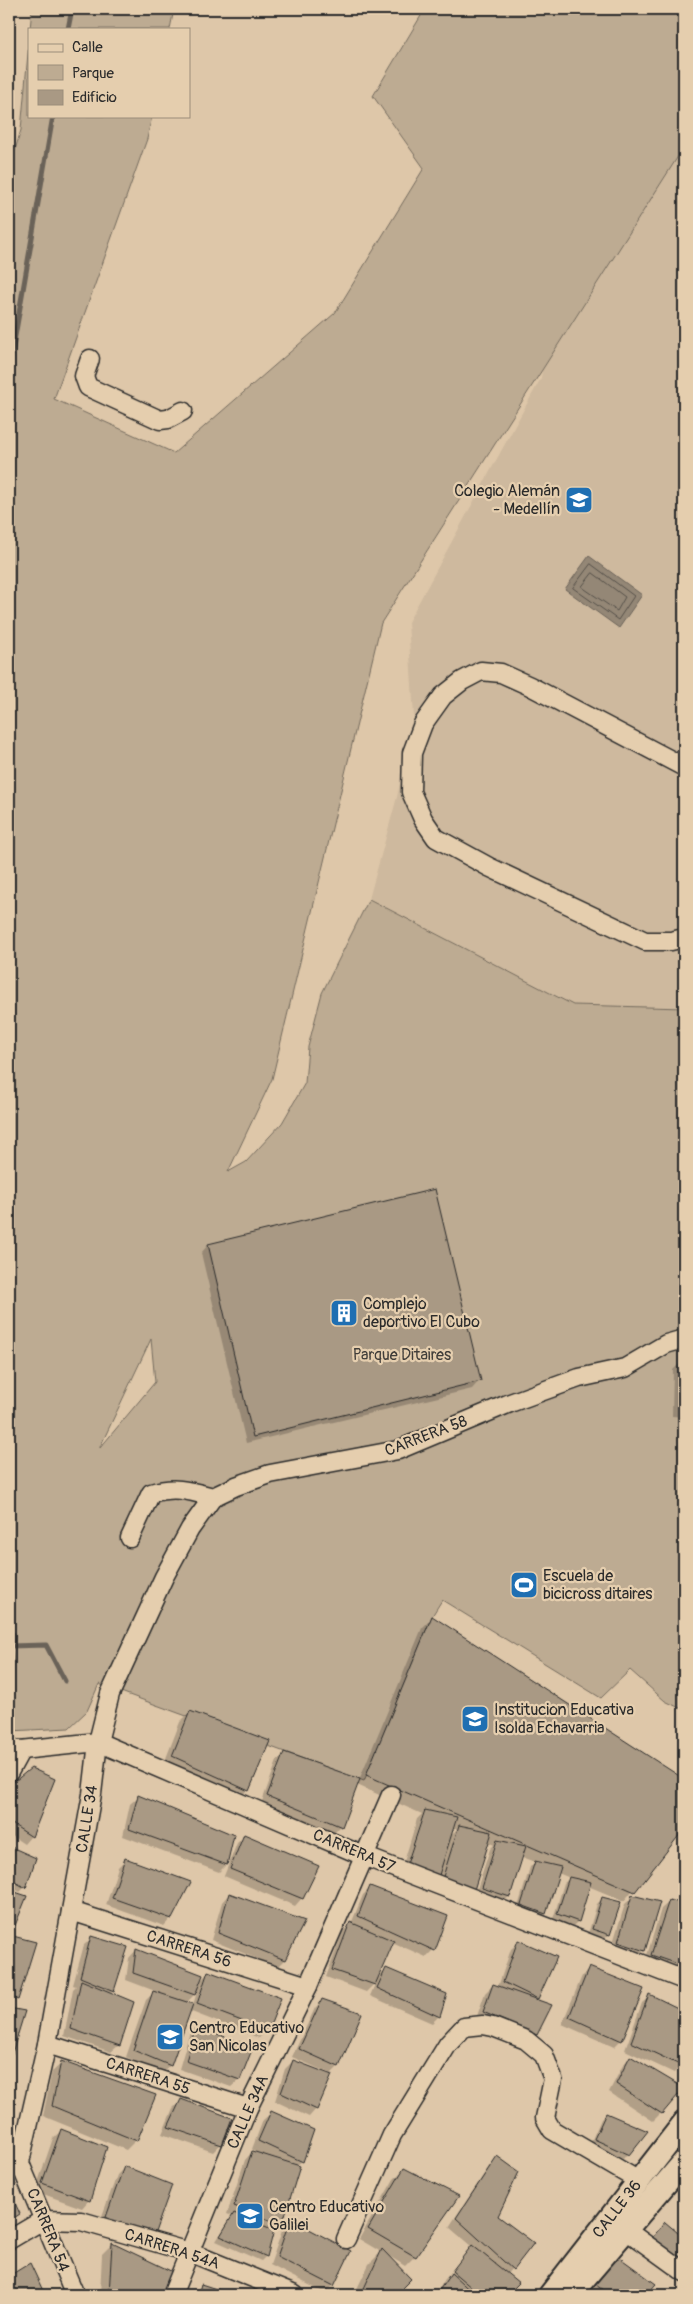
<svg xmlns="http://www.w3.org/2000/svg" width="693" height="2304" viewBox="0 0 693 2304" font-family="Pangolin,sans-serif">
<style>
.built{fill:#ceb99e}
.green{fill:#bdab92;stroke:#746b5e;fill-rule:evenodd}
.water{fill:#948776;stroke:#6a6258}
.shadow{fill:#0003;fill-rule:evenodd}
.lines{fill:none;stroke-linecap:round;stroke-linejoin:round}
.shore{stroke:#555049;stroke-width:1}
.stream{stroke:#6a6258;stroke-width:5}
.building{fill:#a99984;stroke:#2b2b2b}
.minor-casing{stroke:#2b2b2b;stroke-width:21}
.major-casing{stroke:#2b2b2b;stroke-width:26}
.minor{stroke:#e5ceae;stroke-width:18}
.major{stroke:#e5ceae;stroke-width:22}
.labels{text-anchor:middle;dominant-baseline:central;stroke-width:4.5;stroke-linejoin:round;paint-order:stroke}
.poi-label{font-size:16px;fill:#2b2b2b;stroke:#e5ceae;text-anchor:start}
.park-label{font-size:16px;fill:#413e3a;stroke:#e5ceae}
.street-label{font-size:16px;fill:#2b2b2b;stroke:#e5ceae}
</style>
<rect width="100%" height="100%" fill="#dec7a9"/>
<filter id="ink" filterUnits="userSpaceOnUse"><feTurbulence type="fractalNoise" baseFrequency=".02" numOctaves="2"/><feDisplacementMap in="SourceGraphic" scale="10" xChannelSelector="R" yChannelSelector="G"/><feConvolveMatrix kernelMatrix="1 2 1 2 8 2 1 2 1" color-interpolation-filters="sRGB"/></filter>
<g filter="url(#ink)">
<path class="built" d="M573,159H684V1008L573,1005L369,899L397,797L414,717L408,622L541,378Z"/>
<g class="green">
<path d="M32,9H174L170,29H30Z"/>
<path d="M425,9H681L684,34V147L381,623L272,1079L228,1172L246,1162L282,1123L305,1083L308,1047L322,993L369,899L573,1005L684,1008V1710L665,1701L630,1670L601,1698L442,1600L432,1616L364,1781L99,1684L87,1711L69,1728L10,1731L15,1632L9,1643V170L21,130L29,42V116H152L147,139L54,399L174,453L335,313L424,168L373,96ZM151,1339L155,1382L100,1448V1447Z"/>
</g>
<path class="water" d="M589,556L642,595L619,628L565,589Z"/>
<g class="shadow">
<path d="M208,1245L479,1381L472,1389L246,1443L201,1253Z"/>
<path d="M683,1360L684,1361V1417L672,1416L673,1370Z"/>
<path d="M432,1618L684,1781V1826L624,1901L588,1886L578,1921L573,1926L553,1919L564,1883L570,1878L558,1873L545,1914L540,1919L517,1910L530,1867L535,1862L521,1857L509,1897L501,1904L475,1895L490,1849L494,1845L488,1842L435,1887L440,1872L430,1882L401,1872L417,1819L422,1814L357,1785L341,1826L333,1834L261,1804L277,1761L284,1754L359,1780L422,1628ZM453,1827L457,1829L450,1836Z"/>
<path d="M190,1712L268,1742L247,1790L238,1800L163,1766L180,1722Z"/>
<path d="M31,1769V1836L24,1844L9,1834V1788Z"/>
<path d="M138,1797L226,1865L219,1872L123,1836L130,1804Z"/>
<path d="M245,1836L302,1898L295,1906L224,1876L237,1843Z"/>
<path d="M9,1847L35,1859L25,1887L20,1892L9,1886Z"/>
<path d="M125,1860L171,1918L164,1926L106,1905L118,1867Z"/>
<path d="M370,1888L433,1950L426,1957L392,1942L376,1980L386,1970L439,2016L432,2023L370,1996L376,1982L366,1992L326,1977L343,1931L351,1924L363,1895Z"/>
<path d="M9,1891L25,1897L13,1928L9,1932Z"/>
<path d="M229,1894L284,1960L277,1967L211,1940L222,1902Z"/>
<path d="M633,1897L644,1950L636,1958L611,1949L625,1904Z"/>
<path d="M602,1899L609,1935L604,1939L588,1934L597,1904Z"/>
<path d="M669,1902L684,1905V1958L682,1965L674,1973L645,1962L661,1909Z"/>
<path d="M9,1937L35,1942L17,1999L10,2007Z"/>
<path d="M92,1938L113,1990L110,1993L119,2045L111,2052L64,2036L73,1989L76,1986L73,1985L84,1945Z"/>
<path d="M519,1942L556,1957L535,2000L536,2034L528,2041L476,2019L485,1993L493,1985L498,1987L511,1949Z"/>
<path d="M136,1950L199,1982L209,1972L279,1998L267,2031L259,2038L189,2011L170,2065L163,2073L126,2057L146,2000L155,1991L126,1980L129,1958ZM197,1992L193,2005L186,2003Z"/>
<path d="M589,1969L621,2040L614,2047L562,2024L582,1976Z"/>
<path d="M650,1996L684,2012V2054L681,2065L674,2073L625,2050L642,2003Z"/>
<path d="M322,2001L338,2067L329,2076L316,2109L309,2117L275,2101L285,2069L293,2061L329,2075V2073L292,2057L315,2008Z"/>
<path d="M196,2027L239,2080L231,2087L179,2069L189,2035Z"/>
<path d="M630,2057L661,2113L653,2121L609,2092L623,2065Z"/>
<path d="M62,2063L136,2140L126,2150L43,2116L52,2072Z"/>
<path d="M181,2101L230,2119L220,2145L213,2152L162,2134L173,2108Z"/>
<path d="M271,2113L302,2161L296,2166L281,2224L274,2231L266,2256L261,2261L216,2241L232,2216L227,2214L245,2160L252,2152L262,2156L252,2149L263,2120Z"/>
<path d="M606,2114L646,2131L623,2159L590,2144L601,2119Z"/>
<path d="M61,2131L89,2200L82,2208L35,2191L53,2138Z"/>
<path d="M497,2158V2216L532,2243L507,2274L518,2283L505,2295H435L445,2279L472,2247L449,2227L490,2165Z"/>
<path d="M125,2167L170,2186L98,2227L117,2175Z"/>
<path d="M404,2169L415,2256L405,2266L389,2256L409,2279L393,2295H354L369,2264L381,2252L359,2239L394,2179Z"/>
<path d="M9,2193L19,2214L9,2223Z"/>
<path d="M290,2221L350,2251L333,2286L325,2293L270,2265L283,2228Z"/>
<path d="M112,2244L167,2295H100L102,2254Z"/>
<path d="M608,2264L654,2284L644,2295H592L586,2291Z"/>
<path d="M29,2265L43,2295H9V2277Z"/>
<path d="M201,2286L231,2295H193Z"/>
</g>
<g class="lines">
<g class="shore">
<path d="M591,564L634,596L618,620L573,588Z"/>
<path d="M593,573L625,597L617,611L582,587Z"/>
</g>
<g class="stream">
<path d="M68,29L72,9"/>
<path d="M9,371L53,116"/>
<path d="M9,1646L46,1645L65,1681"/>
</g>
</g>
<g class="building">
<path d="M435,1189L481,1381L253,1437L208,1244Z"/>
<path d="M682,1359H684V1406H681Z"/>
<path d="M432,1616L684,1779V1829L635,1892L366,1775Z"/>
<path d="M190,1711L270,1741L249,1791L172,1756Z"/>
<path d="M284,1752L360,1779L342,1827L267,1796Z"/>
<path d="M31,1768L55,1779L32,1837L9,1822V1786Z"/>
<path d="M138,1795L234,1835L227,1865L129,1829Z"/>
<path d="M425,1810L457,1817L439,1875L407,1864Z"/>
<path d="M459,1825L492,1832L474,1890L442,1880Z"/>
<path d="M244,1834L319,1866L303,1899L230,1869Z"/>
<path d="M497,1840L526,1846L510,1897L482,1888Z"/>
<path d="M9,1846L36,1858L26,1888L9,1879Z"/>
<path d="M125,1858L191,1882L172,1919L112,1898Z"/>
<path d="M535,1861L561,1867L546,1914L521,1905Z"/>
<path d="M569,1877L591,1882L579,1922L557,1914Z"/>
<path d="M370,1886L448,1916L435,1951L358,1916Z"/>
<path d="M9,1890L27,1896L14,1928L9,1927Z"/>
<path d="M229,1893L305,1921L285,1960L218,1933Z"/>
<path d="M632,1895L660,1902L645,1951L618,1942Z"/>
<path d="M602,1897L621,1902L610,1935L592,1929Z"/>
<path d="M669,1900L684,1904L683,1966L651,1955Z"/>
<path d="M350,1922L394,1941L375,1985L332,1970Z"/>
<path d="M9,1935L36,1942L18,2000L9,1996Z"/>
<path d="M91,1936L128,1947L114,1991L80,1977Z"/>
<path d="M518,1940L557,1957L538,1999L503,1982Z"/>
<path d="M136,1949L203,1975L195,1995L133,1973Z"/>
<path d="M589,1967L644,1989L622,2041L569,2017Z"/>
<path d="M386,1968L447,1994L440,2017L377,1988Z"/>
<path d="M208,1971L281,1998L268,2031L197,2004Z"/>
<path d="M81,1980L134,2002L120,2046L71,2029Z"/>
<path d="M493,1984L552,2005L537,2035L483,2012Z"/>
<path d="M153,1991L193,2004L171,2066L133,2050Z"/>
<path d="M649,1994L684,2011V2059L682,2066L631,2042Z"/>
<path d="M322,1999L362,2013L339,2067L299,2049Z"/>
<path d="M9,2008L25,2011L9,2063Z"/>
<path d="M196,2026L253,2047L240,2080L186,2061Z"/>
<path d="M630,2056L684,2088L662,2114L616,2084Z"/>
<path d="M293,2060L332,2075L317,2110L281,2093Z"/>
<path d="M61,2061L156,2095L137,2141L52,2106Z"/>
<path d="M181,2099L232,2118L222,2145L168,2127Z"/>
<path d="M271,2111L314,2130L303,2162L258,2141Z"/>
<path d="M606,2113L648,2131L629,2155L594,2139Z"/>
<path d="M61,2129L107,2147L90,2201L42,2183Z"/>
<path d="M252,2151L300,2166L282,2225L234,2206Z"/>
<path d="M497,2156L519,2172L498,2216L534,2243L513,2270L456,2218Z"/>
<path d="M124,2166L172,2185L154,2235L105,2220Z"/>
<path d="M404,2168L459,2196L416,2257L368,2229Z"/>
<path d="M9,2190L20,2214L9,2221Z"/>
<path d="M234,2213L274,2230L267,2257L220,2236Z"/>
<path d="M290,2219L351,2251L334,2286L277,2257Z"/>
<path d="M665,2222L684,2238V2246L675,2257L652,2238Z"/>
<path d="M112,2243L177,2274L168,2295H109Z"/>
<path d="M472,2245L519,2283L507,2295H480L452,2271Z"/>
<path d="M382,2249L411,2279L395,2295H361Z"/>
<path d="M616,2255L656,2284L646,2295H610L593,2283Z"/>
<path d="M30,2263L45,2295H9V2276Z"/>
<path d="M451,2273L475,2295H436Z"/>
<path d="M201,2284L235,2295H198Z"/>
</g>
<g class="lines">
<defs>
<g id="minor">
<path d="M90,359L84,376L88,387L160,420L168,419L183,411"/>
<path d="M684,767L530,686L501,673L481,671L462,681L443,696L423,724L412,753L411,792L423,819L436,838L489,867L645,941H671L684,938"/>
<path d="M130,1538L151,1493C175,1486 190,1491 213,1497"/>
<path d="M9,1748L21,1750L98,1742L366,1857L684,1980"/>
<path d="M9,1772L21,1750"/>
<path d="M71,1911L308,1986"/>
<path d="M47,2044L248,2108"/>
<path d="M9,2137L75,2295"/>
<path d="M20,2162L47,2044L92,1794L98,1742L110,1694L164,1577L190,1529L213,1497L236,1486L270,1474L398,1450L510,1403L579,1378L625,1368L666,1344L684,1339"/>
<path d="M43,2220L81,2221L189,2252L295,2295"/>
<path d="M626,2230L684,2272"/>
<path d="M346,2239L392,2135L448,2044L464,2027L483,2025L493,2027L526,2040L544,2055L553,2079L545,2118L552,2130L639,2181"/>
<path d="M9,2240L43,2220"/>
<path d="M172,2295L248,2108L308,1986L391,1795"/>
</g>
<g id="major">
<path d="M550,2295L684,2123"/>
<path d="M570,2295L684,2162"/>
</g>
</defs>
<use href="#minor" class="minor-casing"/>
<use href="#major" class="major-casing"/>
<use href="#minor" class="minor"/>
<use href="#major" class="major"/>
</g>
</g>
<defs>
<symbol id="school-square" viewBox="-11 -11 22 22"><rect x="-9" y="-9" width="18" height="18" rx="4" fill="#1f6fb2" stroke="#e5ceae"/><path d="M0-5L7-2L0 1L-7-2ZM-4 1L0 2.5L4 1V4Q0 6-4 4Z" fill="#fff"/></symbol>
<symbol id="building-square" viewBox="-11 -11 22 22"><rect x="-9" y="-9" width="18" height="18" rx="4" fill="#1f6fb2" stroke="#e5ceae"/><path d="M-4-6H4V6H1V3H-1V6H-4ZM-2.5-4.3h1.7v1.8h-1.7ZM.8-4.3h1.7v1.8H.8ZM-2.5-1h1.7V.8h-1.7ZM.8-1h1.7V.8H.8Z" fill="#fff"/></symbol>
<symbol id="stadium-square" viewBox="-11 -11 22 22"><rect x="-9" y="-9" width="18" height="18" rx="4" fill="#1f6fb2" stroke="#e5ceae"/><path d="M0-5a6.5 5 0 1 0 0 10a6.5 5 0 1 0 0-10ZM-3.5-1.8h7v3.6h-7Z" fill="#fff"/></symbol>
</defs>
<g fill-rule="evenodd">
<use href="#school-square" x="563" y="484" width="32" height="32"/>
<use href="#building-square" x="328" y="1297" width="32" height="32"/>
<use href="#stadium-square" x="508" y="1569" width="32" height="32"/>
<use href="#school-square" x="459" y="1703" width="32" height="32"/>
<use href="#school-square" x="154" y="2021" width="32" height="32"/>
<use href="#school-square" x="234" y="2200" width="32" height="32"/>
</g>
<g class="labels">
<g class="poi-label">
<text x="560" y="491" text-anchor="end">Colegio Alemán<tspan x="560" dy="18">- Medellín</tspan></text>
<text x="363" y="1304">Complejo<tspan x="363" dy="18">deportivo El Cubo</tspan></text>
<text x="543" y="1576">Escuela de<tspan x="543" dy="18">bicicross ditaires</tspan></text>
<text x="494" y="1710">Institucion Educativa<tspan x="494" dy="18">Isolda Echavarria</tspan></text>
<text x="189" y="2028">Centro Educativo<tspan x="189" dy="18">San Nicolas</tspan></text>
<text x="269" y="2207">Centro Educativo<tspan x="269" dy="18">Galilei</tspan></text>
</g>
<g class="park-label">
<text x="402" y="1355">Parque Ditaires</text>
</g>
<g class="street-label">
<text transform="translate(426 1436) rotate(-21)">CARRERA 58</text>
<text transform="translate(87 1819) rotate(-81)">CALLE 34</text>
<text transform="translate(354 1851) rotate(23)">CARRERA 57</text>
<text transform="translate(189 1949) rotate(18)">CARRERA 56</text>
<text transform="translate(148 2076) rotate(18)">CARRERA 55</text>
<text transform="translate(248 2112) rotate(-66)">CALLE 34A</text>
<text transform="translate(617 2209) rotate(-52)">CALLE 36</text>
<text transform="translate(48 2230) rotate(68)">CARRERA 54</text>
<text transform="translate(172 2249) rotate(18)">CARRERA 54A</text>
</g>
</g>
<rect width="693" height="2304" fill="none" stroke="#e5ceae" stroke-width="30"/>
<rect x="15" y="15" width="663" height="2274" fill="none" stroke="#2b2b2b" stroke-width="2" filter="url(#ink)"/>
<rect x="28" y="28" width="162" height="90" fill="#e5ceae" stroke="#9b8d7a"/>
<rect x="38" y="44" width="25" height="8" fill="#e5ceae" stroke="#9b8d7a"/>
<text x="72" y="52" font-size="15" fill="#2b2b2b">Calle</text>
<rect x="38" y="65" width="25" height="15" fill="#bdab92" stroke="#9b8d7a"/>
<text x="72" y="78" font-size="15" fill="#2b2b2b">Parque</text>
<rect x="38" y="90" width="25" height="15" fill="#a99984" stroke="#9b8d7a"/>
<text x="72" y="102" font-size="15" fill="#2b2b2b">Edificio</text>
</svg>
